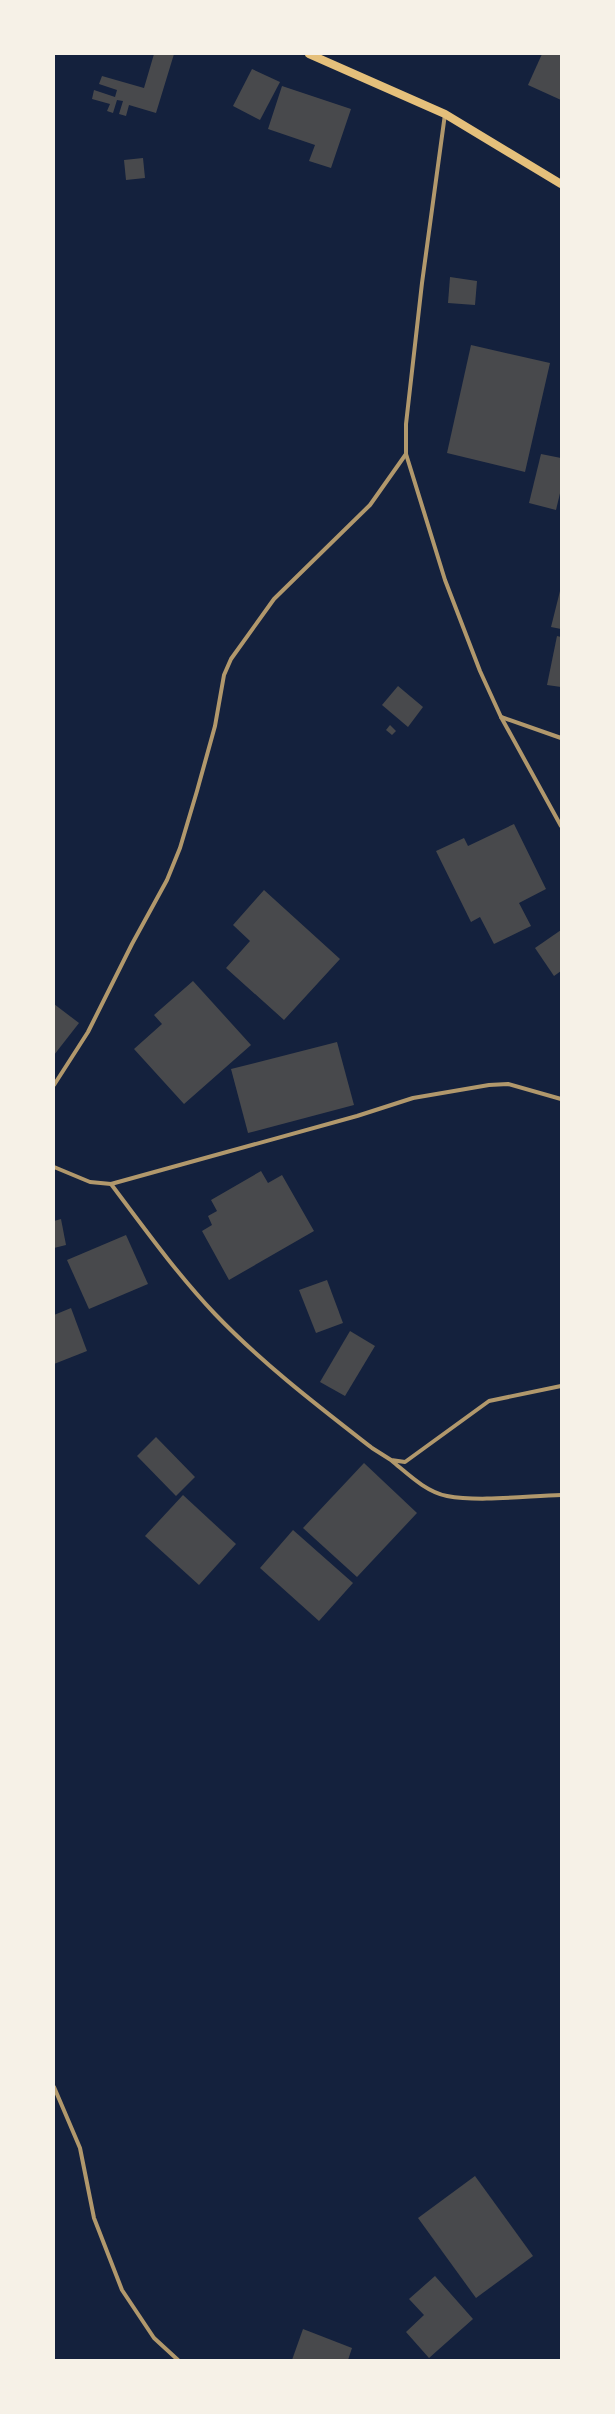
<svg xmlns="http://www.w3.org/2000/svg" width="615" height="2414" viewBox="0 0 615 2414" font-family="Manrope,sans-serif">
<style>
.building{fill:#48494c}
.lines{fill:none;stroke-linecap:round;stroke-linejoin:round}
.minor{stroke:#b1986c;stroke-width:4}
.secondary{stroke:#e5c07b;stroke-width:8}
</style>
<rect width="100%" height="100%" fill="#14213d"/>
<g class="building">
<path d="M154,54H174L156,113L129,105L126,116L119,114L123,101L117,100L113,113L107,111L110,104L92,99L94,90L115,97L117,90L99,84L102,76L144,88Z"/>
<path d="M542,54H561V100L528,85Z"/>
<path d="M252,69L280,82L260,120L233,106Z"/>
<path d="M282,86L351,109L331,168L309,161L315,145L268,129Z"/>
<path d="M143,158L145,178L126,180L124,160Z"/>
<path d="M450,277L477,281L475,305L448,303Z"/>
<path d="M471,345L550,363L525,472L447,453Z"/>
<path d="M541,454L561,458V489L556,510L529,503Z"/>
<path d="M560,591H561V629L551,627Z"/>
<path d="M557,636L561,637V687L547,685Z"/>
<path d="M398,686L423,707L408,727L382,705Z"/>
<path d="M390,725L396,731L392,735L386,730Z"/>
<path d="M514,824L546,889L519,903L531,926L494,944L480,917L471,922L436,851L464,838L468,846Z"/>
<path d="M264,890L340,959L284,1020L226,968L250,941L233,925Z"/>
<path d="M561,930V971L554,976L535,948Z"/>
<path d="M193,981L251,1045L184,1104L134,1049L162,1024L154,1015Z"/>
<path d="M54,1004L79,1023L54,1055Z"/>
<path d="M337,1042L354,1105L248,1133L231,1069Z"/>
<path d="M261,1171L268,1183L282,1175L314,1231L229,1280L202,1231L212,1225L208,1216L217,1211L211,1200Z"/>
<path d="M61,1219L66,1245L54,1248V1221Z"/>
<path d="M126,1235L148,1284L89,1309L67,1260Z"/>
<path d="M327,1280L343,1323L316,1333L299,1290Z"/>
<path d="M71,1308L87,1351L54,1364V1315Z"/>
<path d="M350,1331L375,1346L345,1396L320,1382Z"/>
<path d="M156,1437L195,1477L176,1496L137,1456Z"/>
<path d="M364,1463L417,1513L357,1577L303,1528Z"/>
<path d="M183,1495L236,1544L199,1585L145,1536Z"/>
<path d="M293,1530L353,1583L319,1621L260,1568Z"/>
<path d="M475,2176L533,2256L476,2298L418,2218Z"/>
<path d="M435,2276L473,2319L429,2358L406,2332L424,2315L409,2299Z"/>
<path d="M303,2329L352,2348L348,2360H292Z"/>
</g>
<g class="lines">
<g class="minor">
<path d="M445,114L422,283L406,424V454L445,580L480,671L501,717L561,826"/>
<path d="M501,717L561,738"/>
<path d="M54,1085L88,1032L132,944L167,880L180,848L197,791L215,726L224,675L231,659L274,599L370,505L406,454"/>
<path d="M54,1167L90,1182L111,1184L357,1116L413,1098L489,1085L508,1084L561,1099"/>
<path d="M111,1184C144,1228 177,1274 215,1314C263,1364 318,1406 372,1448L391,1460L405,1462L489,1401L561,1386"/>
<path d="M392,1461C408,1474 426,1492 447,1496C479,1502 527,1496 561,1495"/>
<path d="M54,2087L80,2148L94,2218L122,2290L154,2338L178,2360"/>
</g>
<path class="secondary" d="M309,54L445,114L561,184"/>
</g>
<rect width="615" height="2414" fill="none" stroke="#f6f1e7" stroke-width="110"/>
</svg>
